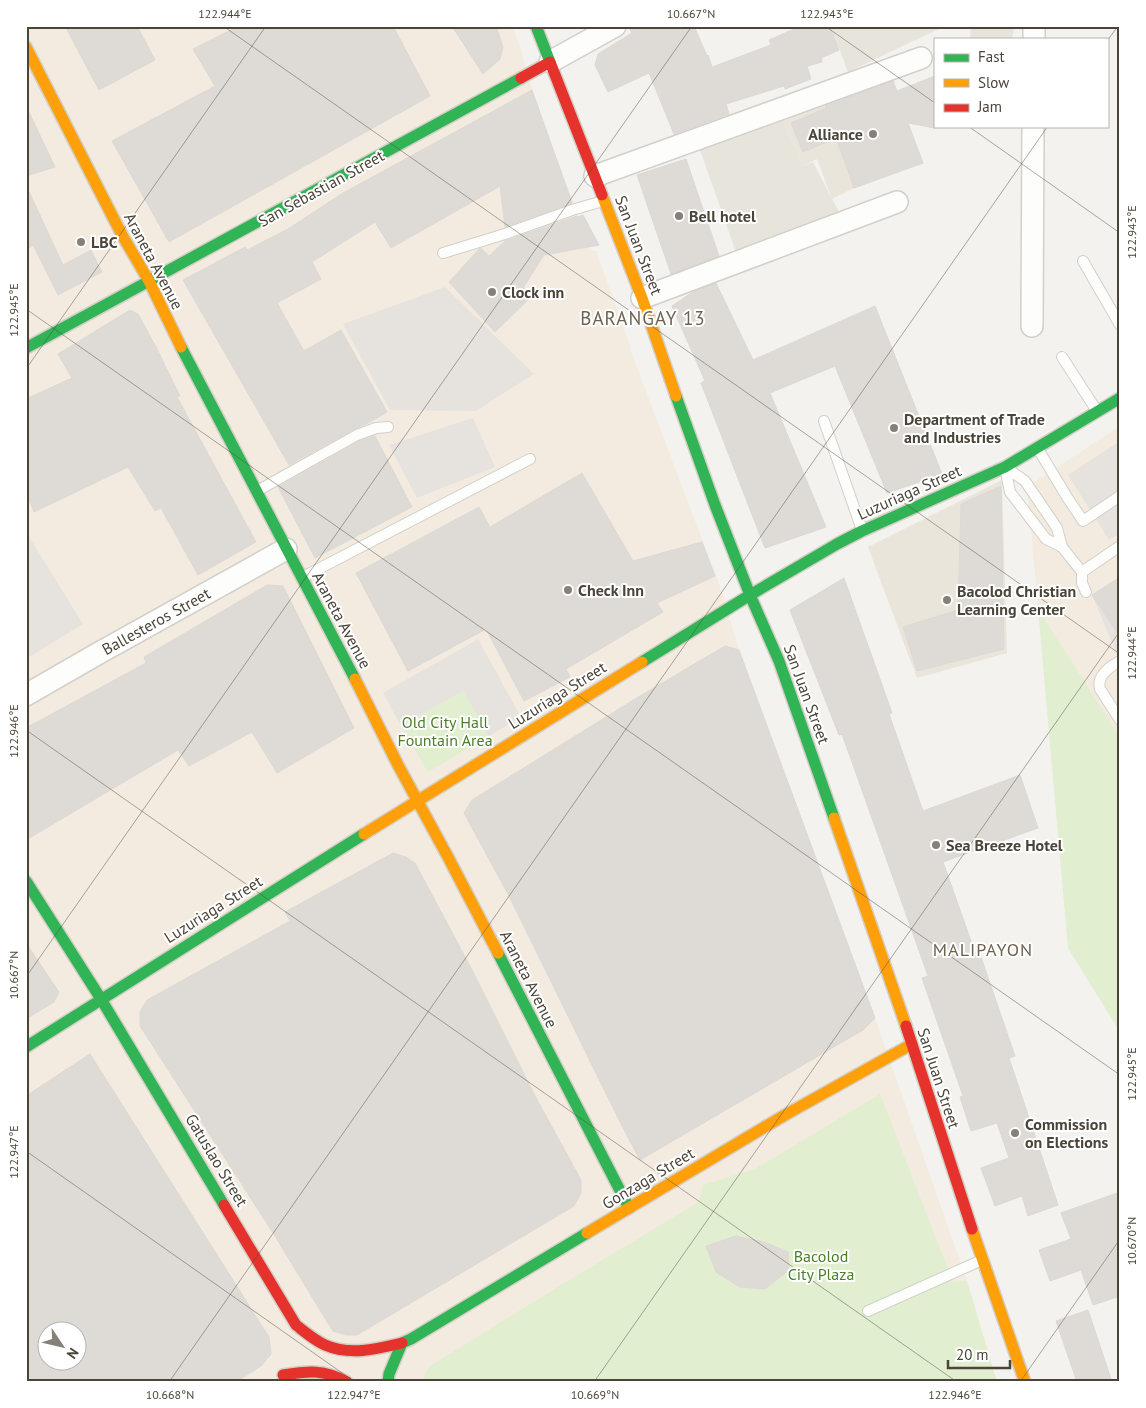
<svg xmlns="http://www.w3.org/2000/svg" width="1146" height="1408" viewBox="0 0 1146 1408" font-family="'PT Sans',sans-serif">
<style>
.residential{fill:#e7e4dc}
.commercial{fill:#f3ebdf;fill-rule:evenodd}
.education{fill:#eae5da}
.green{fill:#e1eecf}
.parking{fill:#e6e3df}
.building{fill:#dedbd6;stroke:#dcd9d4;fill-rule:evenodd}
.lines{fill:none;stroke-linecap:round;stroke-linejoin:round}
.lane-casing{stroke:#d2d0cb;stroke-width:12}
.street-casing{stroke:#d2d0cb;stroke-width:24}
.fast-casing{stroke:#d3cfc5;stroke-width:14}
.slow-casing{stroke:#d3cfc5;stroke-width:14}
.jam-casing{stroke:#d3cfc5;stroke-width:14}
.lane{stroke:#fdfdfc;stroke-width:10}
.street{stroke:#fdfdfc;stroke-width:21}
.fast{stroke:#30b455;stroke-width:11}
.slow{stroke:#ff9f0a;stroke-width:11}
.jam{stroke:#e5322d;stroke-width:11}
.ticks{fill:none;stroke:#4b4439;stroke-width:1;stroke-opacity:0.45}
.poi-dot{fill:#868178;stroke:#fff;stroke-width:2}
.labels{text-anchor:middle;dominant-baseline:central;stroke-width:4;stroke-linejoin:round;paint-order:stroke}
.poi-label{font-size:16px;font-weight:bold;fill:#4b4439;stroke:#fff;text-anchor:start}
.street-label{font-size:16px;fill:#4b4439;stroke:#fff}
.park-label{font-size:16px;fill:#4a7f2a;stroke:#fff}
.neighbourhood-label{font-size:18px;letter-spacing:1px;fill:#6e6250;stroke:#fff}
.quarter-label{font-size:19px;letter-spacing:1px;fill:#6e6250;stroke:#fff}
.neatline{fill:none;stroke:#4b4439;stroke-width:2}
.ticks-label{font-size:12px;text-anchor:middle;fill:#4b4439}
</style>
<rect width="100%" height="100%" fill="#f4f2ee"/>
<g class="residential">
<path d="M831,26H945L848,72Z"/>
<path d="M971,26H1014L1012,39H970Z"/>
<path d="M783,119L803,166L813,162L843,220L738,258L700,150Z"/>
</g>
<g class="commercial">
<path d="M26,26H512L520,47L532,89L550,140L592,251H596L631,348L630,349L721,589L739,650L738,705L757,700L875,1018L967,1281L997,1382H26ZM48,1330H78V1360H48Z"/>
<path d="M1120,426V737L1038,609L1027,487Z"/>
</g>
<g class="education">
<path d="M824,105L854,188L832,199L817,159L803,166L783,119Z"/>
<path d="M1002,480L1007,653L917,678L868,547Z"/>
</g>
<g class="green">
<path d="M1038,609L1120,737V1032L1068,948Z"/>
<path d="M463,691L489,736L428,772L401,726Z"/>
<path d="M880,1094L953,1282L967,1281L997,1382H423L425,1373L430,1366L556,1288L699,1202L703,1185L755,1169Z"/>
</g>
<g class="parking">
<path d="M445,287L534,374L476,411L390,410L343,324Z"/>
<path d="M473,418L495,467L417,498L389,445Z"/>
<path d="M1120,441V533L1109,540L1068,475Z"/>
<path d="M26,532L83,624L26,659Z"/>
<path d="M1092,595L1120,638V662Z"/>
<path d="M478,639L521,717L489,736L463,691L401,726L383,693Z"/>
</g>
<g class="building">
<path d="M65,26H137L155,60L99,90Z"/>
<path d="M239,26H393L430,96L169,242L112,141L215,86L193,49Z"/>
<path d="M452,26H496L503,47L500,59L483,74Z"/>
<path d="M628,26H694L707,56L708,55L712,67L771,45L769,40L801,26H830L839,50L821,58L822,62L807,66L811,79L785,89L784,86L726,104L729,114L674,134L649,73L608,92L595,65L598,54L632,33Z"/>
<path d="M935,76V128L908,123L923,163L854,188L836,138L803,152L791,123L826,108L825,106L893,81L897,91Z"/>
<path d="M532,90L572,203L505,227L500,186L391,248L375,222L312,262L321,279L277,303L304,351L341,330L387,412L368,423L354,429L289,465L183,280L245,247L247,250L288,229L343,193Z"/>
<path d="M26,106L55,167L26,176Z"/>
<path d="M686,159L719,256L671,274L637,175Z"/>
<path d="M26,185L63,265L91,250L102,272L58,295L33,245L26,250Z"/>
<path d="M583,215L599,245L544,255L523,288L532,296L495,332L449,282L479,249L481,248L489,256L505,241L574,217L577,216L578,217Z"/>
<path d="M716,283L753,360L875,306L942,474L887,493L835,366L770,393L826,527L765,548L701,383L705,381L672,306L693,292Z"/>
<path d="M130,310L138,314L156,347L180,396L177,397L256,542L198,575L161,508L155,511L128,467L34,512L26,492V399L72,378L58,354Z"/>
<path d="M375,436L412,507L315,558L278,487L360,441Z"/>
<path d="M582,473L633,561L702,542L715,576L657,603L663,612L566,669L570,677L524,701L486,629L408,671L356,573L479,507L490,527Z"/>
<path d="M1001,486L1004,649L917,671L903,627L958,610L961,504Z"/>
<path d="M1120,577V637L1092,595Z"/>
<path d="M844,578L892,713L889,714L923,811L1020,775L1038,828L943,862L977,958L981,957L1015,1056L1009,1058L1058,1205L1028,1216L1022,1196L995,1206L981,1168L1009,1158L997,1123L971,1131L960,1097L963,1096L922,978L928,976L842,734L839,735L790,610Z"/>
<path d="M267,585L283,586L354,728L277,773L252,732L189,766L178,750L26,840V728L146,663L144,657Z"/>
<path d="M725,646L739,650L875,1018L863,1030L640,1160L621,1124L508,894L464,813L472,800L635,699Z"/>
<path d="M393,853L406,857L415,863L471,968L535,1096L581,1180V1193L574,1206L357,1335H346L333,1331L326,1320L275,1236L140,1026V1012L147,1000L290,921L285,912Z"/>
<path d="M26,943L59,992L54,1002L26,1019Z"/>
<path d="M90,1054L269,1337L271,1354L261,1366L236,1382H26V1096ZM48,1330H78V1360H48Z"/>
<path d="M1120,1192V1296L1093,1305L1081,1270L1050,1281L1039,1250L1071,1239L1061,1213Z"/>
<path d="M736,1236L764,1242L788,1252L789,1270L765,1289L740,1287L716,1272L706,1246Z"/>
<path d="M1088,1310L1112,1382H1077L1056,1321Z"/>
</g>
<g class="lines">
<defs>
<g id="lane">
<path d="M443,253L505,234L572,210L603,201"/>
<path d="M1083,261L1120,325"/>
<path d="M1062,357L1097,411"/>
<path d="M824,421L862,530"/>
<path d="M1038,449L1067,497L1083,521L1120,496"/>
<path d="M1005,467L1025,481L1057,528L1062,547L1046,539L1010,492Z"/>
<path d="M257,491L357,435L376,428L388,427"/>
<path d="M1062,547L1082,572"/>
<path d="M303,577L530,459"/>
<path d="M1086,592L1082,583V572L1120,546"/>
<path d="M1120,661C1109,667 1096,676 1100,689L1120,720"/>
<path d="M868,1311L982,1260"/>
</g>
<g id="street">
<path d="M1034,39V26"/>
<path d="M550,62L615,26"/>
<path d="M595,176L921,58"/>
<path d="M642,298L897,202"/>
<path d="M1032,326L1033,126"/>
<path d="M26,695L99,653L286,549"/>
</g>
<g id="fast">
<path d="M536,26L550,62"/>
<path d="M149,281L521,78"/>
<path d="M181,347L355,679"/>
<path d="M26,348L149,281"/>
<path d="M676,396L715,505L750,595L779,661L834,818"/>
<path d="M642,662L750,595L837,544L862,531L1005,467L1120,398"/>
<path d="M26,881L101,999L224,1205"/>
<path d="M498,953L629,1208"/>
<path d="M26,1047L364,834"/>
<path d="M388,1382L389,1374L402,1343L411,1339L587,1233"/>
</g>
<g id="slow">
<path d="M26,47L122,235L149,281L181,347"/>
<path d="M602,195L642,298L676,396"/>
<path d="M355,679L398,765L449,859L498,953"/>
<path d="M834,818L906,1026"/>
<path d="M364,834L642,662"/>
<path d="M972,1229L1025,1382"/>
<path d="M587,1233L785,1115L912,1044"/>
</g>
<g id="jam">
<path d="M521,78L550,62L602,195"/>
<path d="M906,1026L972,1229"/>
<path d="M224,1205L296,1325C305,1332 314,1340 325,1345C350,1356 377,1349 402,1343"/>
<path d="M283,1375C308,1371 324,1369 347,1382"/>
</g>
</defs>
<use href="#lane" class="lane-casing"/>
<use href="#street" class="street-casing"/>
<use href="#fast" class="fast-casing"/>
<use href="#slow" class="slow-casing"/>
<use href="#jam" class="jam-casing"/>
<use href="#lane" class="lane"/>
<use href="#street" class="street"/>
<use href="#fast" class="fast"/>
<use href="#slow" class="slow"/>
<use href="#jam" class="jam"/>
</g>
<path class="ticks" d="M223,26L1120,654M825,26L935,103M1107,41L1118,26M968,126L1120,233M26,309L1120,1075M26,369L266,26M26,730L957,1382M26,977L692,26M26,1151L355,1382M169,1382L1048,126M594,1382L1120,631M1020,1382L1120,1239"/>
<g class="poi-dot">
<circle cx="873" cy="134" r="5"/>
<circle cx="679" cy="216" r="5"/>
<circle cx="81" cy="242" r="5"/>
<circle cx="492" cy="292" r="5"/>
<circle cx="894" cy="428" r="5"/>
<circle cx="568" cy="590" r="5"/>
<circle cx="947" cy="600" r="5"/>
<circle cx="936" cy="845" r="5"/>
<circle cx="1015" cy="1133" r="5"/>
</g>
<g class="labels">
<g class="poi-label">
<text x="863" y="134" text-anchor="end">Alliance</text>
<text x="689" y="216">Bell hotel</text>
<text x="91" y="242">LBC</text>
<text x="502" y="292">Clock inn</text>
<text x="904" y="419">Department of Trade<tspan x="904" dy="18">and Industries</tspan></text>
<text x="578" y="590">Check Inn</text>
<text x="957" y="591">Bacolod Christian<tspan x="957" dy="18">Learning Center</tspan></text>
<text x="946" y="845">Sea Breeze Hotel</text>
<text x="1025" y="1124">Commission<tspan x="1025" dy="18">on Elections</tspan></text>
</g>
<g class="street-label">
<text transform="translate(321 188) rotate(-29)">San Sebastian Street</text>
<text transform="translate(639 245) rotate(69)">San Juan Street</text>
<text transform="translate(154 261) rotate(62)">Araneta Avenue</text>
<text transform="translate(909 492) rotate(-24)">Luzuriaga Street</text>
<text transform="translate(342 620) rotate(62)">Araneta Avenue</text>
<text transform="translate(156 621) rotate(-29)">Ballesteros Street</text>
<text transform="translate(807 694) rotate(70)">San Juan Street</text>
<text transform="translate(557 695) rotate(-32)">Luzuriaga Street</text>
<text transform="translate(213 909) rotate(-32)">Luzuriaga Street</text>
<text transform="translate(529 979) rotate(63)">Araneta Avenue</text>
<text transform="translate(939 1078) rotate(72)">San Juan Street</text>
<text transform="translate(217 1160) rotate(59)">Gatuslao Street</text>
<text transform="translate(648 1178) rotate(-31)">Gonzaga Street</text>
</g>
<g class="park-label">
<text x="445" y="722">Old City Hall<tspan x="445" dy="18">Fountain Area</tspan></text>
<text x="821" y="1256">Bacolod<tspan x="821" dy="18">City Plaza</tspan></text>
</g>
<g class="neighbourhood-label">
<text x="983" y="949">MALIPAYON</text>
</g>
<g class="quarter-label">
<text x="643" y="318">BARANGAY 13</text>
</g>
</g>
<rect width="1146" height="1408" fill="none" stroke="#ffffff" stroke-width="55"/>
<rect x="934" y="38" width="175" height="90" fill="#ffffff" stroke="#b7b4b0"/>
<rect x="944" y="54" width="25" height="8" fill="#30b455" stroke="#b7b4b0"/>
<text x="978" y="62" font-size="15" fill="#4b4439">Fast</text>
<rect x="944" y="79" width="25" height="8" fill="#ff9f0a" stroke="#b7b4b0"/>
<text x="978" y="88" font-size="15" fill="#4b4439">Slow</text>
<rect x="944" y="104" width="25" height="8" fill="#e5322d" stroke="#b7b4b0"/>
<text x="978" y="112" font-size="15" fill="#4b4439">Jam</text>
<g transform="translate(62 1346) rotate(125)"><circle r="24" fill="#ffffff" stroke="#b7b4b0"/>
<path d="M0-4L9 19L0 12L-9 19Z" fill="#868178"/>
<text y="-8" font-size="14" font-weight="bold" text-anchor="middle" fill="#4b4439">N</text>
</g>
<path d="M948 1360v8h62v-8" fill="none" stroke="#4b4439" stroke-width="2.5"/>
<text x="956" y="1360" font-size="15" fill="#4b4439" stroke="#ffffff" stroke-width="4" paint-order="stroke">20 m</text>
<rect x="28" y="28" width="1090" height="1352" class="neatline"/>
<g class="ticks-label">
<text x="225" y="18">122.944°E</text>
<text x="691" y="18">10.667°N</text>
<text x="827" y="18">122.943°E</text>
<text transform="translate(1132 232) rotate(-90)" y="4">122.943°E</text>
<text transform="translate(14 310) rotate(-90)" y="4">122.945°E</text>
<text transform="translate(1132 653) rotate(-90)" y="4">122.944°E</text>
<text transform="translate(14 731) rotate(-90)" y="4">122.946°E</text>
<text transform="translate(14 975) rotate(-90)" y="4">10.667°N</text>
<text transform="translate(1132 1074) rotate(-90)" y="4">122.945°E</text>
<text transform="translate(14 1152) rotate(-90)" y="4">122.947°E</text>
<text transform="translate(1132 1241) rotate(-90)" y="4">10.670°N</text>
<text x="170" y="1399">10.668°N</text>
<text x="354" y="1399">122.947°E</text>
<text x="595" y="1399">10.669°N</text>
<text x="955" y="1399">122.946°E</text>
</g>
</svg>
